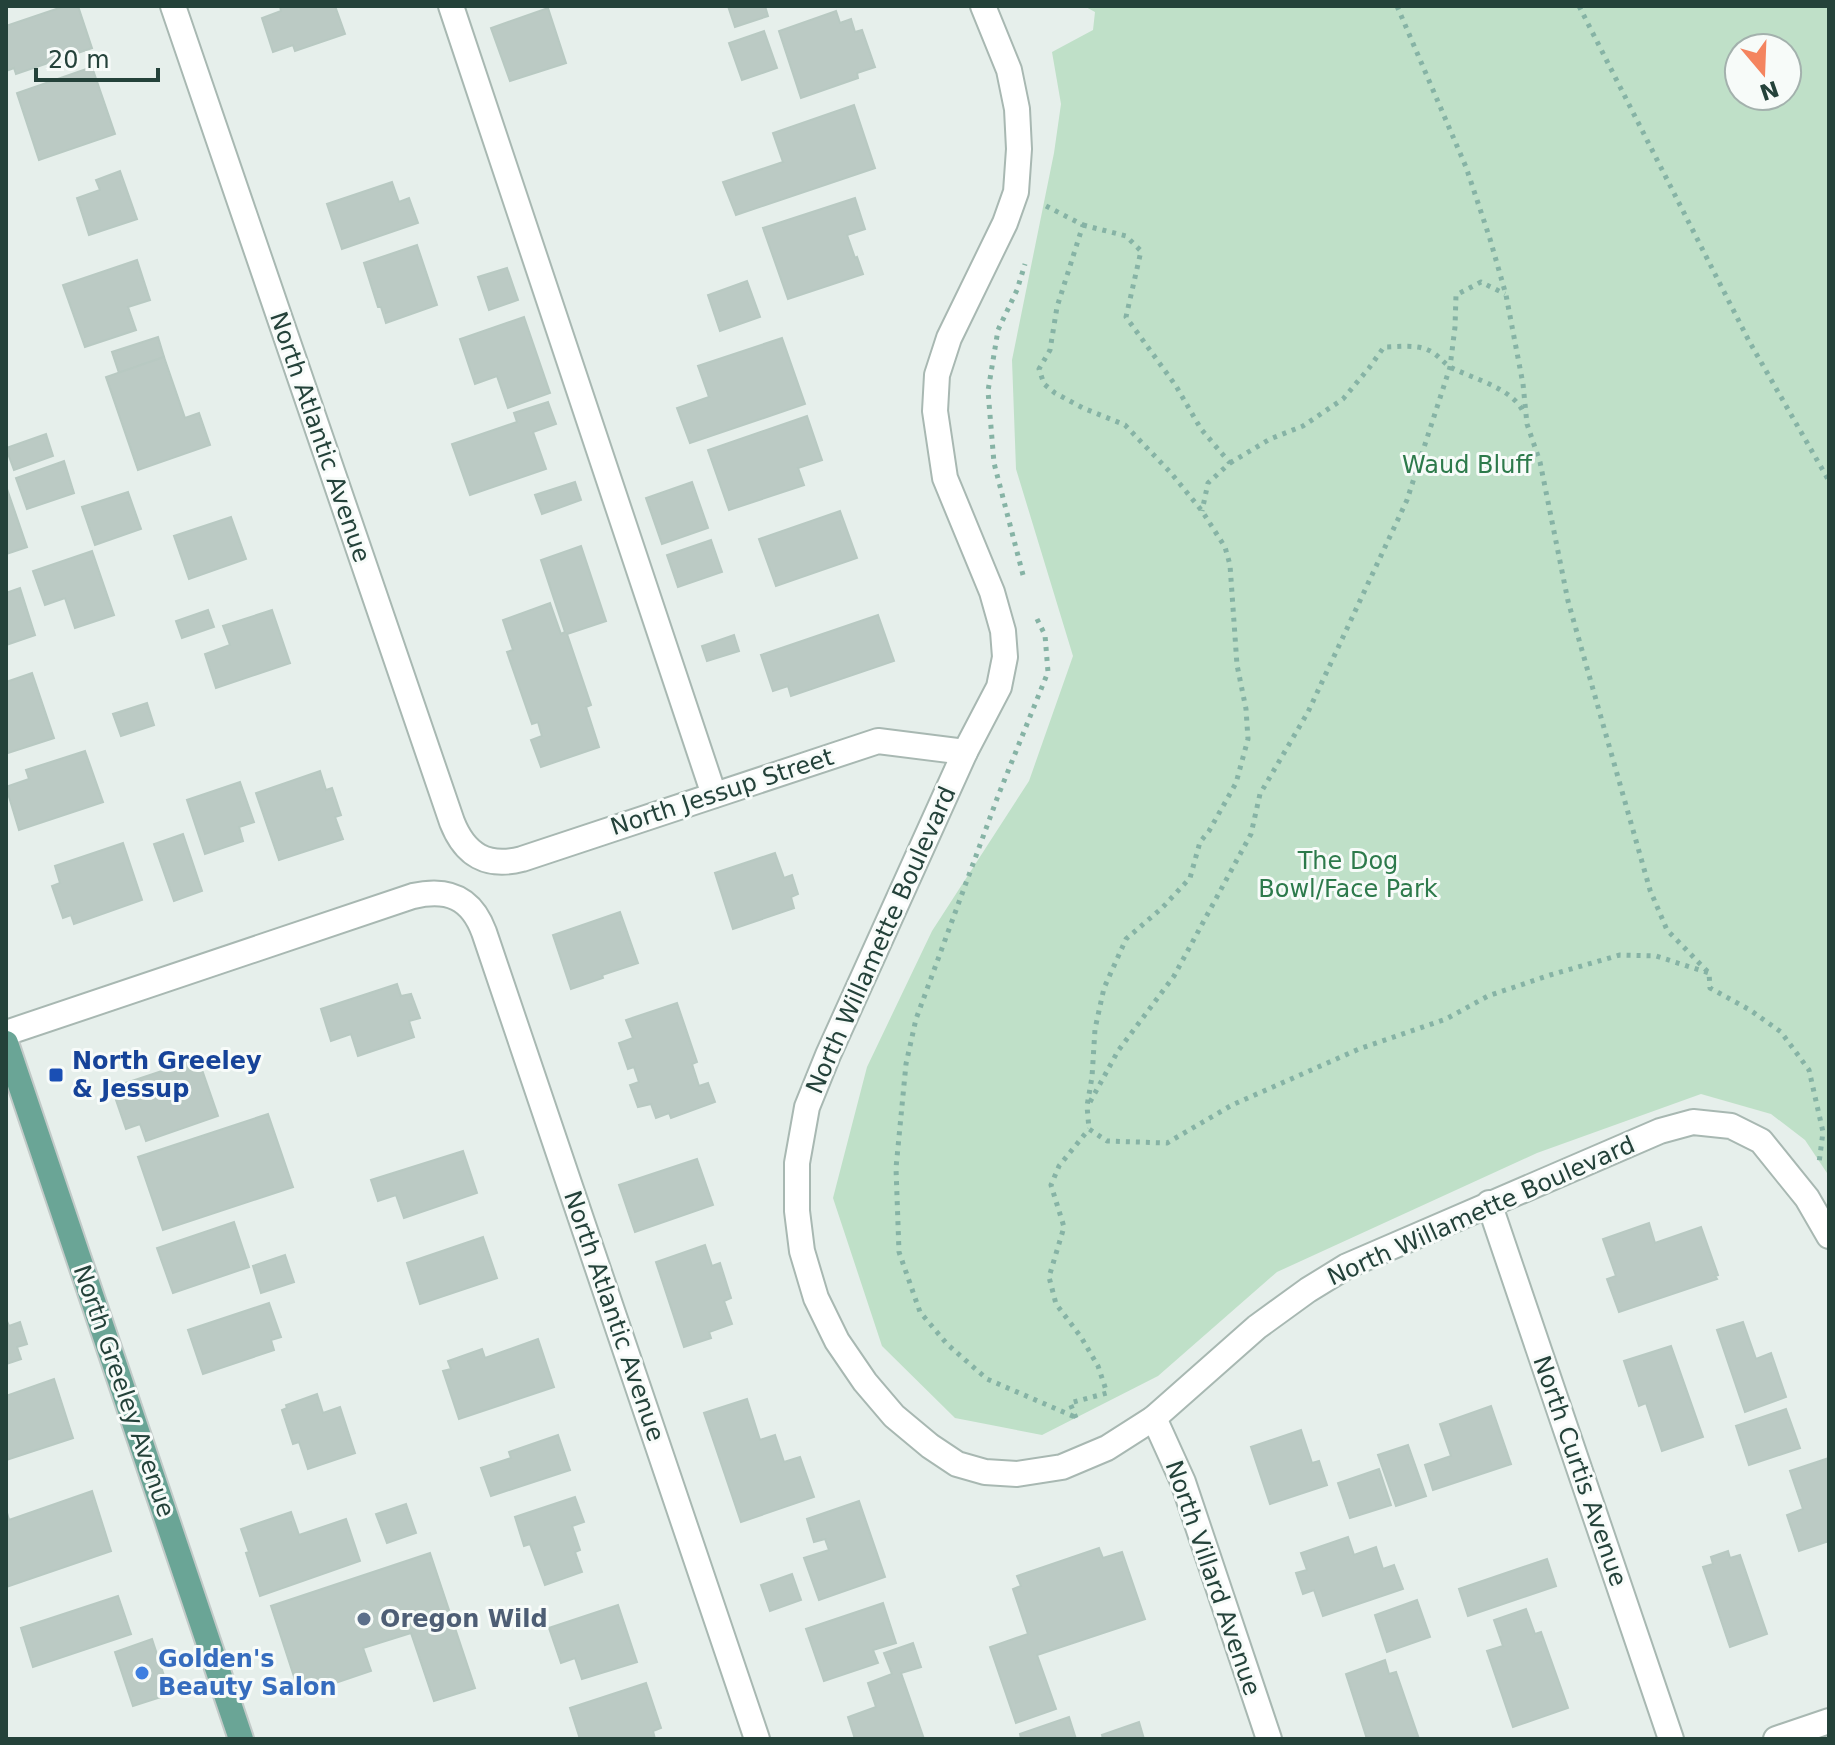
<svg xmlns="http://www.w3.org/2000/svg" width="1835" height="1745" viewBox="0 0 1835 1745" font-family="'DejaVu Sans',sans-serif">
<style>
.green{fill:#bfe0c8;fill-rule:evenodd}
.building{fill:#bbcac4;stroke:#b8c9c2;stroke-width:2}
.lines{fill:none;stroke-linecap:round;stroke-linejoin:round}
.minor-casing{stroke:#a8b8b2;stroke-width:28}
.major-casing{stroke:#c2cac8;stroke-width:28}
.path{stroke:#86b3a5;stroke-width:5;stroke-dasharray:4 6;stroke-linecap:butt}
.minor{stroke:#fff;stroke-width:24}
.major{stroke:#6aa596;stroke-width:24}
.transit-dot{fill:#1a4fb4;stroke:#f7fbf9;stroke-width:3}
.service-dot{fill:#5c6f8a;stroke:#f7fbf9;stroke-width:3}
.shop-dot{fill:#3f7fe0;stroke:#f7fbf9;stroke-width:3}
.labels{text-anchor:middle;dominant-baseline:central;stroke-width:6;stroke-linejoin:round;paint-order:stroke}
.street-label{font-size:24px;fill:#24423a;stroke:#f7fbf9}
.park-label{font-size:24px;fill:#2d7a4b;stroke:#f7fbf9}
.transit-label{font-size:24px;font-weight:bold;fill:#164399;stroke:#f7fbf9;text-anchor:start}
.service-label{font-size:24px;font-weight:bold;fill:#4e5e75;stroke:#f7fbf9;text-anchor:start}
.shop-label{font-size:24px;font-weight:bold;fill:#366cbe;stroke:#f7fbf9;text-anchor:start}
</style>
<rect width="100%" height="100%" fill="#e6efeb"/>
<path class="green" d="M1084,6H1829V1176L1805,1140L1771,1114L1701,1094L1537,1153L1277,1272L1158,1376L1042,1435L955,1418L882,1346L833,1198L867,1067L932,931L1029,781L1073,656L1016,469L1012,360L1054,153L1061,104L1052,52L1093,30L1095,12ZM1739,48H1787V96H1739Z"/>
<g class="building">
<path d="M65,6H78L92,48L16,74L14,68L6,71V26Z"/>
<path d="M280,6H335L345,34L295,51L293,45L273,52L262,18L281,11Z"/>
<path d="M728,6H765L768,16L735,27Z"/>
<path d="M548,8L566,63L510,81L491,28Z"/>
<path d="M836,11L840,23L851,19L855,32L862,30L875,67L857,73L858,78L801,98L779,31Z"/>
<path d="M764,31L777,68L742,80L729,43Z"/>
<path d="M92,67L115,134L39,160L17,93Z"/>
<path d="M854,105L875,168L736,215L723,182L783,162L773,133Z"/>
<path d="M120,171L137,219L89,235L77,198L100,190L96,180Z"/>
<path d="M392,182L399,202L409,198L418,223L342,249L327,204Z"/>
<path d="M855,198L865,229L847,235L855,258L857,257L863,274L788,299L763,228Z"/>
<path d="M417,245L437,305L386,323L381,307H378L364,263Z"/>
<path d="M137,260L150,300L128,307L136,330L85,347L63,285Z"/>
<path d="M507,268L518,300L489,310L478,277Z"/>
<path d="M747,281L760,317L720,331L708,295Z"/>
<path d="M524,317L550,393L508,408L497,376L475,384L460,339Z"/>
<path d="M158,337L164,357L119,373L112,352Z"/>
<path d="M782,338L805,404L690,443L677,408L709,397L698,366Z"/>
<path d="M164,357L185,418L199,413L210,445L138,470L106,377Z"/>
<path d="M548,402L556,424L533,432L546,469L470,495L452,444L517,422L514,413Z"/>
<path d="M807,416L822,460L798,468L804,485L729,510L708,450Z"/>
<path d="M46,434L53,456L14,470L6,448Z"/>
<path d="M64,461L74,493L27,509L16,478Z"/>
<path d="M575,482L581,500L542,514L535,495Z"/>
<path d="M692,482L708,528L662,544L646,498Z"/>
<path d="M6,486L27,547L6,554Z"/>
<path d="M128,492L141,529L95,545L82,507Z"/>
<path d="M840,511L857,558L776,586L759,539Z"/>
<path d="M231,517L246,559L189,579L174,536Z"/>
<path d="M711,540L722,572L678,587L667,555Z"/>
<path d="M581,546L606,621L567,634L591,705L586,707L599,747L541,767L531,740L542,736L538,722L532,724L507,652L513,650L503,620L550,603L561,634L565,632L541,560Z"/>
<path d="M92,551L114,615L75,628L65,598L45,605L33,571Z"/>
<path d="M20,588L35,635L6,645V593Z"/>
<path d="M208,610L214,627L182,638L176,621Z"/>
<path d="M272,610L290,663L216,688L205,654L230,645L223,626Z"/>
<path d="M878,615L894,661L791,696L788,686L773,691L761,655Z"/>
<path d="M734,635L739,651L707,661L702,646Z"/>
<path d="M32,673L54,738L8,753L6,746V682Z"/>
<path d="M147,703L154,725L121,736L113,714Z"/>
<path d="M85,751L103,802L19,830L6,787L29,779L26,770Z"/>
<path d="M320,771L326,790L332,788L341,815L335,817L343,839L279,860L256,793Z"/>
<path d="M240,782L254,822L239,827L243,841L205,854L187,800Z"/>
<path d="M183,834L202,891L174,901L154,844Z"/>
<path d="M123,843L142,900L74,924L71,915L63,918L52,886L60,883L55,866Z"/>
<path d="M775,853L784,878L792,875L798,894L791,897L794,908L733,929L715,873Z"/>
<path d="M620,912L638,963L602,975L603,978L571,989L553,935Z"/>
<path d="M397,984L401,996L411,994L420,1018L409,1021L414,1037L358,1056L351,1034L331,1041L321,1009Z"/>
<path d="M677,1003L697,1062L692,1064L699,1086L708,1083L715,1102L671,1118L669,1113L656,1118L651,1104L638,1107L630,1085L639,1082L634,1067L628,1069L619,1043L633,1038L626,1020Z"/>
<path d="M189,1062L191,1067L200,1064L218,1116L146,1141L140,1124L126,1129L114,1094L128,1089L126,1083Z"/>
<path d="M268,1114L293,1187L163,1230L138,1157Z"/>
<path d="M463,1151L477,1193L404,1218L396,1195L378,1201L371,1180Z"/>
<path d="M697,1159L713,1205L635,1232L619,1185Z"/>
<path d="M234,1222L249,1267L173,1293L157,1248Z"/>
<path d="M1649,1223L1655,1243L1701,1227L1718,1275L1715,1276L1717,1279L1619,1312L1607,1279L1616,1276L1603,1239Z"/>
<path d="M483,1237L497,1278L420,1304L407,1263Z"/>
<path d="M705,1245L712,1266L720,1263L731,1298L724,1301L732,1324L709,1332L711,1338L684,1347L656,1262Z"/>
<path d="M285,1255L294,1282L261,1293L253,1266Z"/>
<path d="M269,1303L281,1337L271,1340L274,1350L203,1374L188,1330Z"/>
<path d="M6,1319L9,1326L20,1322L27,1344L17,1347L21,1359L6,1364Z"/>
<path d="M1743,1322L1756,1359L1771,1353L1786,1397L1745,1412L1717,1330Z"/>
<path d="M538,1339L554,1387L459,1419L443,1371L451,1369L448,1361L482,1349L485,1358Z"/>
<path d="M1671,1346L1703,1437L1662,1451L1646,1403L1639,1406L1624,1361Z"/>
<path d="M54,1379L73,1438L6,1460V1396Z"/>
<path d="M317,1394L323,1413L340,1407L355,1453L308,1469L299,1442L293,1444L282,1410L287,1408L286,1405Z"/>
<path d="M747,1399L760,1440L775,1435L784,1462L800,1457L814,1497L741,1522L704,1413Z"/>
<path d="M1491,1406L1511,1464L1433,1490L1425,1465L1451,1456L1440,1424Z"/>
<path d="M1786,1409L1800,1448L1749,1465L1736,1426Z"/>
<path d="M1301,1430L1312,1463L1319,1461L1327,1485L1270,1504L1251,1447Z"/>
<path d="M558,1435L570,1470L491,1496L481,1468L511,1458L509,1452Z"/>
<path d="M1408,1445L1426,1496L1396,1506L1378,1455Z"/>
<path d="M1829,1458V1541L1799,1551L1787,1515L1803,1509L1790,1471Z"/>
<path d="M1379,1469L1391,1505L1350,1518L1338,1483Z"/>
<path d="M92,1491L111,1551L6,1587V1509L9,1520Z"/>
<path d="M575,1497L584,1522L572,1526L580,1550L575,1552L582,1572L545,1585L530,1544L524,1546L515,1517Z"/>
<path d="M859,1501L885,1577L819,1600L804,1558L829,1550L825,1539L814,1542L807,1519Z"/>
<path d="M406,1504L416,1533L387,1543L376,1514Z"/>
<path d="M291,1512L299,1535L346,1519L360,1561L260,1596L246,1553L249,1552L241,1529Z"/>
<path d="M1348,1537L1354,1555L1376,1547L1383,1569L1394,1565L1403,1589L1323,1616L1314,1590L1303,1594L1296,1573L1307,1570L1301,1553Z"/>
<path d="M1099,1548L1103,1558L1122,1552L1145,1619L1037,1655L1056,1709L1016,1723L990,1647L1028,1634L1013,1589L1021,1586L1017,1576Z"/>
<path d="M1728,1551L1730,1558L1740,1555L1767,1634L1730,1647L1703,1567L1713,1564L1711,1557Z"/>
<path d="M430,1553L475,1688L434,1701L411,1633L363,1648L371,1671L300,1695L271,1606Z"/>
<path d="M1547,1559L1556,1586L1468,1616L1459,1589Z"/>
<path d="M792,1574L801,1600L770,1611L761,1585Z"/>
<path d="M118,1596L131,1634L33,1667L21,1628Z"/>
<path d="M1417,1600L1430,1637L1387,1652L1375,1615Z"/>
<path d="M883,1603L896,1643L873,1650L878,1663L824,1681L806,1629Z"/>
<path d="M618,1605L637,1662L582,1679L575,1658L561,1663L549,1628Z"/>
<path d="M1526,1609L1535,1634L1541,1632L1568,1708L1513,1727L1487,1651L1503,1646L1494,1620Z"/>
<path d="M152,1639L170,1694L133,1706L115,1652Z"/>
<path d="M913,1643L921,1667L901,1673L924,1739H855L848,1717L876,1707L868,1683L892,1674L884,1653Z"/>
<path d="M1385,1660L1389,1674L1396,1672L1419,1739H1367L1346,1674Z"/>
<path d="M646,1683L661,1728L653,1731L655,1739H580L570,1708Z"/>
<path d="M1069,1717L1076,1739H1021L1020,1734Z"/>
<path d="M1139,1722L1144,1739H1103L1102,1735Z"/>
</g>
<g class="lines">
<defs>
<g id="minor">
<path d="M173,6L452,822C465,855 487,868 522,859L878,741L965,752"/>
<path d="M451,6L714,795"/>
<path d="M983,6L1009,70L1017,109L1019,149L1016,192L1005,223L949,338L937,375L935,411L945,478L992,592L1003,631L1005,657L999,687L965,752L828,1055L807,1107L797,1163V1211L802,1251L816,1298L837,1341L865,1382L894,1416L930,1446L957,1464L985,1472L1017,1474L1062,1467L1107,1448L1154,1418L1257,1327L1308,1290L1347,1266L1660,1131L1693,1122L1731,1126L1761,1141L1807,1198L1829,1236"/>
<path d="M6,1033L413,896C448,888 471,897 484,932L757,1739"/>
<path d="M1489,1203L1671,1739"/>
<path d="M1154,1418L1183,1482L1269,1739"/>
<path d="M1776,1739L1829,1721"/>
</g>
<path id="major" d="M6,1043L241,1739"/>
</defs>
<use href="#minor" class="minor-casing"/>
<use href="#major" class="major-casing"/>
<g class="path">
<path d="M1397,6L1466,167L1490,239L1506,295L1523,384L1527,424L1540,462L1568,601L1650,890L1667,930L1709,973L1710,988L1750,1010L1781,1032L1809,1070L1823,1132L1819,1163"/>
<path d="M1579,6L1749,341L1829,481"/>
<path d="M1046,206L1083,225L1057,307L1050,350L1039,369L1044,384L1055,393L1083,408L1125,425L1171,473L1202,511L1225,547L1230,565L1237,665L1246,709L1248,739L1236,783L1209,831L1200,842L1190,878L1162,908L1126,939L1104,988L1095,1029L1092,1077L1087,1106L1089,1129L1107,1141L1167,1143L1232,1105L1359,1049L1446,1019L1488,996L1550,975L1620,955L1656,956L1709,973"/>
<path d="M1083,225L1126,236L1141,251L1126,317L1176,386L1201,429L1230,463L1208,483L1202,511"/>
<path d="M1230,463L1270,439L1303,426L1343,399L1369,368L1384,347C1397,347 1415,344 1428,350C1437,353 1444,364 1452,368C1474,379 1515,389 1524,414"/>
<path d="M1023,575L994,463L988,391L998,330L1017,290L1025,264"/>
<path d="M1037,619L1045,635L1048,672L998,796L916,1019L906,1064L896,1168L899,1252L920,1312L947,1344L987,1379L1075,1417"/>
<path d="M1090,1102L1118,1051L1174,976L1251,834L1260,794L1308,712L1407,500L1450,367L1455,327L1456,295L1481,282L1505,294"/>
<path d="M1076,1418L1070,1403L1107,1393L1098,1366L1081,1337L1056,1304L1049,1277L1064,1227L1051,1185L1059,1166L1089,1129"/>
</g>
<use href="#minor" class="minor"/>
<use href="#major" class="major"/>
</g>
<rect class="transit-dot" x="48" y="1067" width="16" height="16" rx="4"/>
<circle class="service-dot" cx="364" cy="1619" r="8"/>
<circle class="shop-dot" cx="142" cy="1673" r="8"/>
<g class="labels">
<g class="street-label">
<text transform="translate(320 437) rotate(71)">North Atlantic Avenue</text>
<text transform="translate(722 792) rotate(-18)">North Jessup Street</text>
<text transform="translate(881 940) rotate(-66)">North Willamette Boulevard</text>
<text transform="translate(1481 1211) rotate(-24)">North Willamette Boulevard</text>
<text transform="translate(614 1316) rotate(71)">North Atlantic Avenue</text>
<text transform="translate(124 1391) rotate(71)">North Greeley Avenue</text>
<text transform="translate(1580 1471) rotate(71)">North Curtis Avenue</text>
<text transform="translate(1213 1578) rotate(71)">North Villard Avenue</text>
</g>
<g class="park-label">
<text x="1467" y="465">Waud Bluff</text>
<text x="1348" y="861">The Dog<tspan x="1348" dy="28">Bowl/Face Park</tspan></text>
</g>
<g class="transit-label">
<text x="72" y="1061">North Greeley<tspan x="72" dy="28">&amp; Jessup</tspan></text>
</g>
<g class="service-label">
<text x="380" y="1619">Oregon Wild</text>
</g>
<g class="shop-label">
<text x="158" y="1659">Golden's<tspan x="158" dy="28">Beauty Salon</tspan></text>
</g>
</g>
<rect width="1835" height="1745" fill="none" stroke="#24423a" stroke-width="16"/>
<g transform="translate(1763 72) rotate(161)"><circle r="38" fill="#f7fbf9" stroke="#a3b1ad" stroke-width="2"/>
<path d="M0-6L14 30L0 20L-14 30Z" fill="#f4845f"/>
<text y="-12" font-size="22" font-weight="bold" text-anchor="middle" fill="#24423a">N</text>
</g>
<path d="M36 68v12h122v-12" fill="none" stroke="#24423a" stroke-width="4"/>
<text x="48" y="68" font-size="24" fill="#24423a" stroke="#f7fbf9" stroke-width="6" paint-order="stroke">20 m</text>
</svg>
